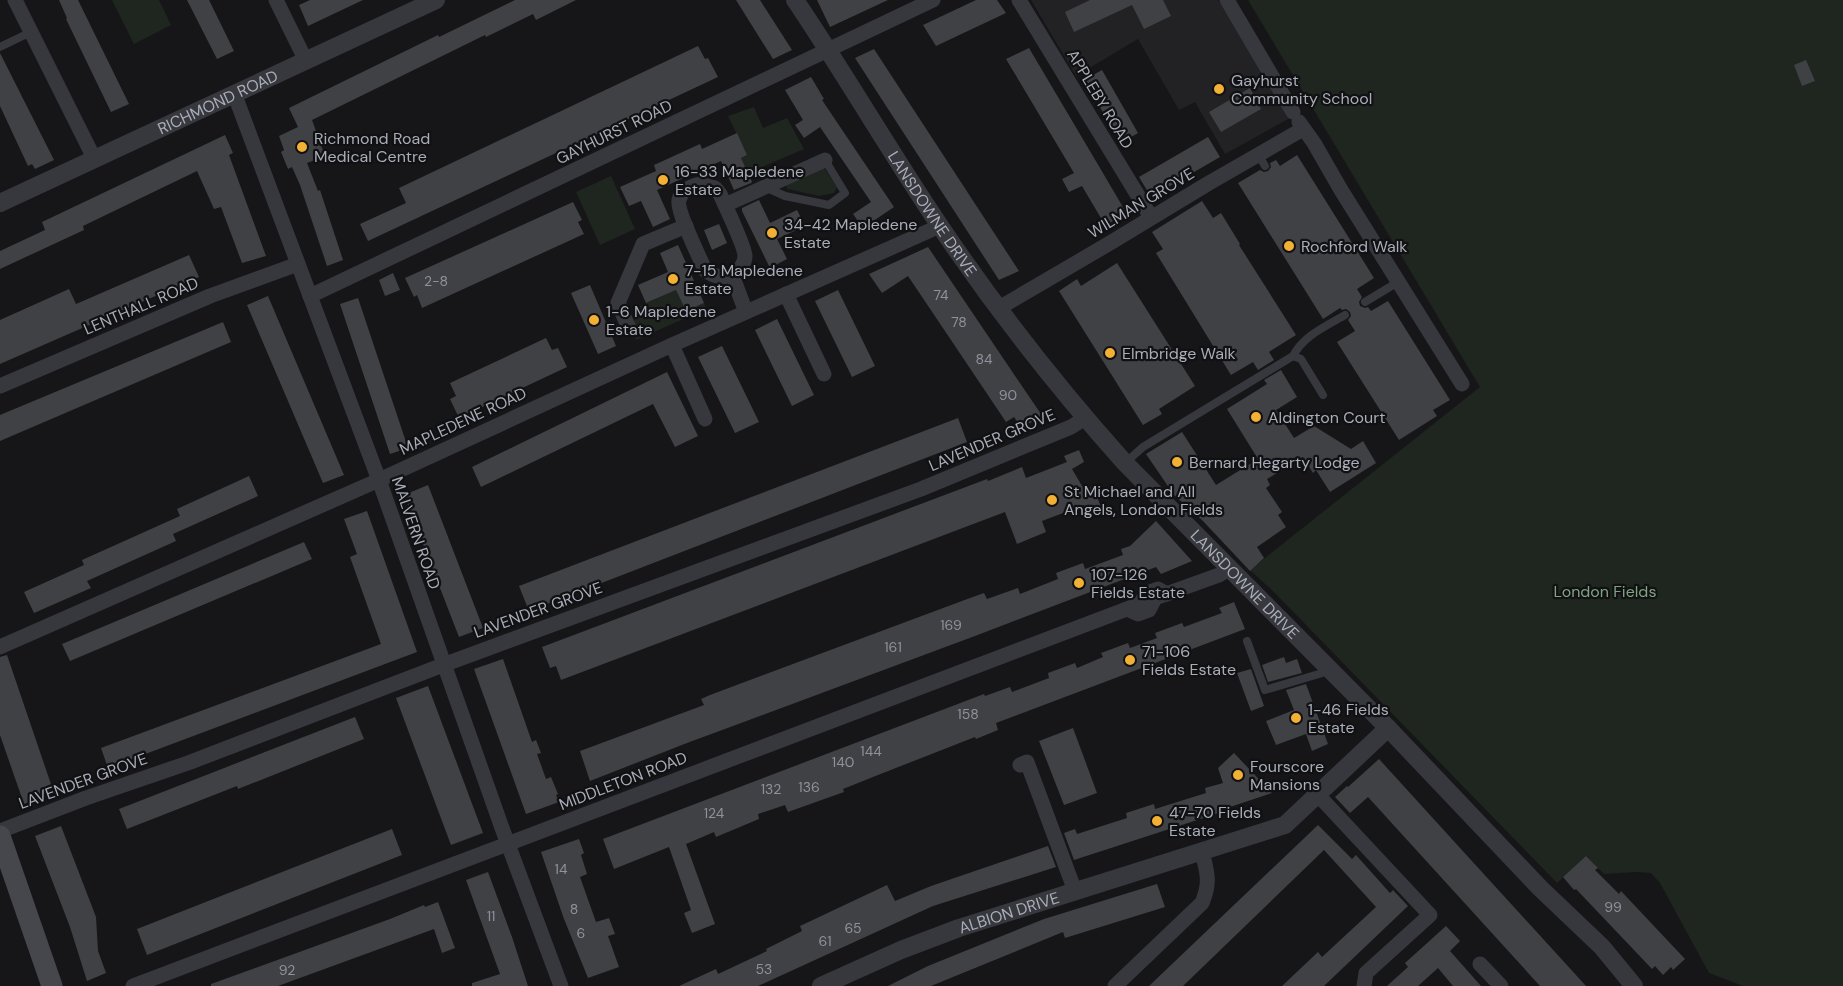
<svg xmlns="http://www.w3.org/2000/svg" width="1843" height="986" viewBox="0 0 1843 986" font-family="'DM Sans',sans-serif">
<style>
.built{fill:#222225}
.green{fill:#1e261f}
.building{fill:#404145}
.lines{fill:none;stroke-linecap:round;stroke-linejoin:round}
.service{stroke:#37383d;stroke-width:8}
.minor{stroke:#37383d;stroke-width:15}
.tertiary{stroke:#37383d;stroke-width:18}
.secondary{stroke:#45474d;stroke-width:21}
.poi-dot{fill:#f2b134;stroke:#111113;stroke-width:2}
.labels{text-anchor:middle;dominant-baseline:central;stroke-width:4.5;stroke-linejoin:round;paint-order:stroke}
.number-label{font-size:14px;fill:#8e929b}
.poi-label{font-size:16px;fill:#a8adb8;stroke:#111113;text-anchor:start}
.street-label{font-size:16px;fill:#a8adb8;stroke:#111113}
.park-label{font-size:16px;fill:#7fa381;stroke:#111113}
</style>
<rect width="100%" height="100%" fill="#161618"/>
<path class="built" d="M1031,0H1218L1290,118L1225,154L1195,102L1179,110L1138,39L1076,76Z"/>
<g class="green">
<path d="M112,0H159L171,25L134,44Z"/>
<path d="M1248,0H1843V986H1743L1709,973L1660,883L1651,873L1638,872L1604,874L1586,856L1557,883L1274,592L1250,570L1480,387Z"/>
<path d="M754,107L763,128L787,118L804,149L748,173L741,158L747,155L728,116Z"/>
<path d="M824,168L837,187L834,193L819,196L788,189L786,187L787,183Z"/>
<path d="M611,176L635,229L600,245L576,192Z"/>
<path d="M676,290L686,311L704,303L706,309L636,340L631,329L640,306Z"/>
</g>
<g class="building">
<path d="M59,0H78L129,104L111,112L66,19L67,18Z"/>
<path d="M187,0H209L234,51L217,59Z"/>
<path d="M310,0H363L308,26L299,5Z"/>
<path d="M515,0H576L536,20L533,14L486,37L485,35L312,120L325,156L307,163L318,191L320,190L343,260L327,266L300,185L292,167L288,169L281,152L284,150L279,136L298,127L289,108L438,35L439,37Z"/>
<path d="M736,0H760L792,50L773,59Z"/>
<path d="M817,0H888L830,27Z"/>
<path d="M976,0H997L1006,13L936,46L923,25Z"/>
<path d="M1090,0H1163L1171,16L1144,29L1132,5L1074,32L1065,12Z"/>
<path d="M698,46L705,59L708,58L718,77L368,241L360,224L406,203L399,188Z"/>
<path d="M1029,48L1100,168L1127,214L1105,225L1082,186L1069,192L1062,179L1074,173L1006,59Z"/>
<path d="M874,49L968,193L1019,271L999,280L855,58Z"/>
<path d="M0,53L54,160L35,169L32,164L28,166L0,106Z"/>
<path d="M1806,60L1815,81L1802,86L1794,65Z"/>
<path d="M1102,70L1138,133L1121,143L1084,80Z"/>
<path d="M811,77L824,99L822,100L894,207L863,228L853,214L871,202L820,127L804,138L795,125L803,120L785,90Z"/>
<path d="M1250,88L1261,109L1221,132L1209,112Z"/>
<path d="M737,133L747,155L741,158L752,182L751,183L734,190L721,161L657,190L670,219L653,227L641,201L629,206L620,187L656,171L654,165L700,144L702,149Z"/>
<path d="M225,135L233,153L229,155L266,256L242,263L221,207L214,209L197,171L83,226L84,230L0,269V251L45,230L42,222Z"/>
<path d="M1208,137L1220,157L1151,197L1139,177Z"/>
<path d="M1297,155L1374,278L1357,289L1362,297L1359,302L1360,306L1365,308L1368,307L1371,311L1388,301L1450,400L1433,410L1437,416L1399,440L1337,342L1355,331L1348,320L1351,316L1350,312L1346,309L1342,310L1340,308L1323,319L1238,183L1260,170L1264,172L1268,171L1271,167L1270,163L1276,160L1280,166Z"/>
<path d="M759,200L770,223L797,210L805,226L777,239L787,259L770,268L742,211V208Z"/>
<path d="M1202,201L1213,218L1221,213L1240,244L1239,245L1296,335L1269,352L1274,360L1258,370L1253,362L1231,375L1156,253L1163,249L1152,232Z"/>
<path d="M573,202L582,220L578,222L584,234L422,308L417,295L414,297L405,278Z"/>
<path d="M719,224L727,243L712,250L704,230Z"/>
<path d="M678,245L704,303L686,311L676,290L646,303L638,285L668,272L660,253Z"/>
<path d="M928,247L1026,392L1043,417L1021,427L1014,417L1006,422L908,276L882,293L869,274Z"/>
<path d="M189,255L199,277L0,364V320L69,289L76,304Z"/>
<path d="M1117,263L1195,386L1159,409L1162,414L1143,425L1059,291L1077,279L1081,286Z"/>
<path d="M393,273L400,290L385,296L379,280Z"/>
<path d="M590,285L616,346L598,354L571,293Z"/>
<path d="M838,290L875,366L852,377L815,301Z"/>
<path d="M268,296L344,475L323,483L247,305Z"/>
<path d="M358,298L408,448L390,454L340,304Z"/>
<path d="M777,319L814,395L792,406L755,330Z"/>
<path d="M223,322L231,342L0,441V415Z"/>
<path d="M546,338L552,350L558,348L567,367L459,418L450,399L456,396L450,383Z"/>
<path d="M722,346L759,422L735,433L698,357Z"/>
<path d="M1281,370L1297,397L1276,410L1294,438L1314,426L1351,449L1363,441L1376,463L1330,492L1316,470L1313,473L1303,457L1267,479L1270,485L1266,488L1282,512L1278,515L1286,527L1257,547L1264,558L1250,571L1202,520L1174,495L1146,454L1182,432L1216,485L1258,459L1227,409L1267,384L1264,380Z"/>
<path d="M667,372L698,436L675,447L653,404L481,487L472,467Z"/>
<path d="M958,418L967,442L529,611L519,586Z"/>
<path d="M1079,450L1084,462L1072,469L1085,491L1093,486L1101,507L1086,512L1084,505L1042,521L1046,532L1017,544L1005,512L561,680L556,666L550,668L542,647L987,479L988,481L1022,467L1026,478L1067,462L1064,456Z"/>
<path d="M249,476L258,496L173,534L176,541L87,581L91,588L34,613L24,592L84,565L82,560L180,516L177,509Z"/>
<path d="M428,485L483,628L459,637L404,495Z"/>
<path d="M367,511L417,652L108,768L101,748L381,644L350,557L357,554L344,519Z"/>
<path d="M1156,521L1192,561L1161,574L1156,567L975,636L687,743L590,781L580,751L704,705L701,699L710,695L970,598L984,593L987,599L1018,588L1020,594L1058,579L1056,573L1083,563L1085,569L1123,555L1121,549L1130,546Z"/>
<path d="M304,542L312,559L70,661L62,644Z"/>
<path d="M1234,602L1245,629L996,723L998,730L976,739L975,737L878,775L843,789L844,792L788,812L785,805L758,814L759,819L716,837L714,832L686,844L715,924L692,933L684,913L691,910L669,847L614,869L603,839L984,694L985,696L1010,687L1012,692L1049,678L1048,673L1075,663L1077,668L1103,657L1101,653L1128,643L1130,648L1157,638L1155,633L1182,623L1184,627L1222,613L1219,608Z"/>
<path d="M7,655L54,793L24,804L0,735V657Z"/>
<path d="M1284,657L1286,663L1297,659L1302,673L1268,682L1262,665Z"/>
<path d="M503,659L532,742L536,740L541,753L537,754L546,779L551,777L558,794L556,795L559,802L526,814L474,669Z"/>
<path d="M1251,669L1264,706L1251,711L1237,673Z"/>
<path d="M1306,684L1328,744L1312,751L1306,734L1276,745L1266,721L1294,710L1286,690Z"/>
<path d="M428,686L483,833L451,845L396,698Z"/>
<path d="M355,717L364,739L238,789L237,786L127,829L119,809Z"/>
<path d="M1073,728L1097,793L1064,805L1039,741Z"/>
<path d="M1234,753L1272,793L1230,807L1231,809L1074,860L1064,833L1075,829L1077,834L1127,818L1126,813L1154,804L1155,809L1206,793L1205,788L1223,783L1218,768Z"/>
<path d="M1379,759L1471,860L1586,986H1540L1368,797L1350,813L1335,797L1347,786L1348,787Z"/>
<path d="M1318,825L1352,859L1356,855L1390,893L1393,890L1408,906L1324,986H1282L1318,952L1322,957L1376,907L1324,850L1183,986H1149Z"/>
<path d="M61,826L96,917L98,951L106,973L87,981L70,927L35,836Z"/>
<path d="M392,829L402,855L147,955L137,929Z"/>
<path d="M579,839L584,853L581,855L587,874L580,877L596,922L609,918L615,934L608,936L619,967L588,978L564,919L541,852Z"/>
<path d="M1048,846L1056,867L933,906L758,986H679L716,969L718,974L767,951L766,949L802,931L800,926L887,885L895,901L931,886Z"/>
<path d="M1586,856L1598,868L1595,870L1619,894L1621,891L1685,959L1673,970L1671,967L1663,975L1655,966L1652,969L1576,889L1574,890L1563,877Z"/>
<path d="M488,872L512,937L528,986H472V983L500,974L466,880Z"/>
<path d="M1157,884L1165,907L1065,938L1063,932L931,986H888L928,966L1044,919Z"/>
<path d="M438,902L455,948L442,953L434,929L278,986H211V984L390,919L424,905L425,907Z"/>
<path d="M1446,926L1460,941L1450,951L1481,986H1453L1438,968L1418,986H1387L1408,967L1405,963Z"/>
</g>
<g class="lines">
<g class="service">
<path d="M0,47L31,32"/>
<path d="M1258,154L1265,166"/>
<path d="M765,187L785,196L829,205L845,193L825,160"/>
<path d="M1365,302L1398,282"/>
<path d="M1293,356L1301,359L1323,395"/>
<path d="M1125,463L1143,447L1293,356C1303,336 1326,326 1345,315"/>
<path d="M1247,641L1265,690L1329,671"/>
</g>
<g class="minor">
<path d="M15,0L94,158"/>
<path d="M276,0L306,61"/>
<path d="M1019,0L1151,217"/>
<path d="M1227,0L1293,112"/>
<path d="M234,93L379,480L502,828L561,986"/>
<path d="M1299,122L1314,143L1341,190L1462,384"/>
<path d="M700,184L715,188L720,194C725,205 745,247 745,256C745,263 739,272 732,275C723,279 713,276 705,270C700,258 676,210 679,200C681,190 692,186 700,184Z"/>
<path d="M725,205L825,160"/>
<path d="M732,275L746,312"/>
<path d="M786,294L824,374"/>
<path d="M310,296L933,0"/>
<path d="M999,308L1110,243L1209,183L1303,129"/>
<path d="M628,326L618,303L643,244L686,226"/>
<path d="M672,345L705,419"/>
<path d="M0,386L210,296L298,264"/>
<path d="M1129,610L1138,614L1149,610L1155,598L1219,575L1230,568"/>
<path d="M0,647L379,480L672,345L940,226"/>
<path d="M1020,765L1027,762L1075,891"/>
<path d="M1318,795L1430,915L1366,973L1364,986"/>
<path d="M0,831L86,798L188,763L443,665L921,489L1071,427L1085,418"/>
<path d="M1480,964L1501,986"/>
<path d="M133,986L1140,604L1147,593L1158,589L1167,594"/>
<path d="M1115,986L1202,903C1211,882 1207,872 1202,852"/>
</g>
<g class="tertiary">
<path id="s1" d="M795,0C845,74 890,152 940,226C996,309 1058,388 1125,463L1388,728L1540,888L1602,947L1634,986"/>
<path id="s2" d="M0,203L436,0"/>
<path id="s3" d="M821,986L901,950L959,928L1285,825L1388,728"/>
</g>
<path class="secondary" d="M0,836L52,986"/>
</g>
<g class="poi-dot">
<circle cx="1219" cy="89" r="6"/>
<circle cx="302" cy="147" r="6"/>
<circle cx="663" cy="180" r="6"/>
<circle cx="772" cy="233" r="6"/>
<circle cx="1289" cy="246" r="6"/>
<circle cx="673" cy="279" r="6"/>
<circle cx="594" cy="320" r="6"/>
<circle cx="1110" cy="353" r="6"/>
<circle cx="1256" cy="417" r="6"/>
<circle cx="1177" cy="462" r="6"/>
<circle cx="1052" cy="500" r="6"/>
<circle cx="1079" cy="583" r="6"/>
<circle cx="1130" cy="660" r="6"/>
<circle cx="1296" cy="718" r="6"/>
<circle cx="1238" cy="775" r="6"/>
<circle cx="1157" cy="821" r="6"/>
</g>
<g class="labels">
<g class="number-label">
<text x="436" y="281">2-8</text>
<text x="941" y="295">74</text>
<text x="959" y="322">78</text>
<text x="984" y="359">84</text>
<text x="1008" y="395">90</text>
<text x="951" y="625">169</text>
<text x="893" y="647">161</text>
<text x="968" y="714">158</text>
<text x="871" y="751">144</text>
<text x="843" y="762">140</text>
<text x="809" y="787">136</text>
<text x="771" y="789">132</text>
<text x="714" y="813">124</text>
<text x="561" y="869">14</text>
<text x="1613" y="907">99</text>
<text x="574" y="909">8</text>
<text x="491" y="916">11</text>
<text x="853" y="928">65</text>
<text x="581" y="933">6</text>
<text x="825" y="941">61</text>
<text x="764" y="969">53</text>
<text x="287" y="970">92</text>
</g>
<g class="poi-label">
<text x="1231" y="80">Gayhurst<tspan x="1231" dy="18">Community School</tspan></text>
<text x="314" y="138">Richmond Road<tspan x="314" dy="18">Medical Centre</tspan></text>
<text x="675" y="171">16-33 Mapledene<tspan x="675" dy="18">Estate</tspan></text>
<text x="784" y="224">34-42 Mapledene<tspan x="784" dy="18">Estate</tspan></text>
<text x="1301" y="246">Rochford Walk</text>
<text x="685" y="270">7-15 Mapledene<tspan x="685" dy="18">Estate</tspan></text>
<text x="606" y="311">1-6 Mapledene<tspan x="606" dy="18">Estate</tspan></text>
<text x="1122" y="353">Elmbridge Walk</text>
<text x="1268" y="417">Aldington Court</text>
<text x="1189" y="462">Bernard Hegarty Lodge</text>
<text x="1064" y="491">St Michael and All<tspan x="1064" dy="18">Angels, London Fields</tspan></text>
<text x="1091" y="574">107-126<tspan x="1091" dy="18">Fields Estate</tspan></text>
<text x="1142" y="651">71-106<tspan x="1142" dy="18">Fields Estate</tspan></text>
<text x="1308" y="709">1-46 Fields<tspan x="1308" dy="18">Estate</tspan></text>
<text x="1250" y="766">Fourscore<tspan x="1250" dy="18">Mansions</tspan></text>
<text x="1169" y="812">47-70 Fields<tspan x="1169" dy="18">Estate</tspan></text>
</g>
<g class="street-label">
<text transform="translate(1100 99) rotate(59)">APPLEBY ROAD</text>
<text stroke="none"><textPath href="#s2" startOffset="240">RICHMOND ROAD</textPath></text>
<text transform="translate(614 132) rotate(-26)">GAYHURST ROAD</text>
<text transform="translate(1141 203) rotate(-31)">WILMAN GROVE</text>
<text stroke="none"><textPath href="#s1" startOffset="254">LANSDOWNE DRIVE</textPath></text>
<text transform="translate(141 306) rotate(-23)">LENTHALL ROAD</text>
<text transform="translate(463 421) rotate(-25)">MAPLEDENE ROAD</text>
<text transform="translate(992 440) rotate(-23)">LAVENDER GROVE</text>
<text transform="translate(416 533) rotate(71)">MALVERN ROAD</text>
<text stroke="none"><textPath href="#s1" startOffset="740">LANSDOWNE DRIVE</textPath></text>
<text transform="translate(538 610) rotate(-20)">LAVENDER GROVE</text>
<text transform="translate(83 781) rotate(-20)">LAVENDER GROVE</text>
<text transform="translate(623 781) rotate(-21)">MIDDLETON ROAD</text>
<text stroke="none"><textPath href="#s3" startOffset="202">ALBION DRIVE</textPath></text>
</g>
<g class="park-label">
<text x="1605" y="591">London Fields</text>
</g>
</g>
</svg>
